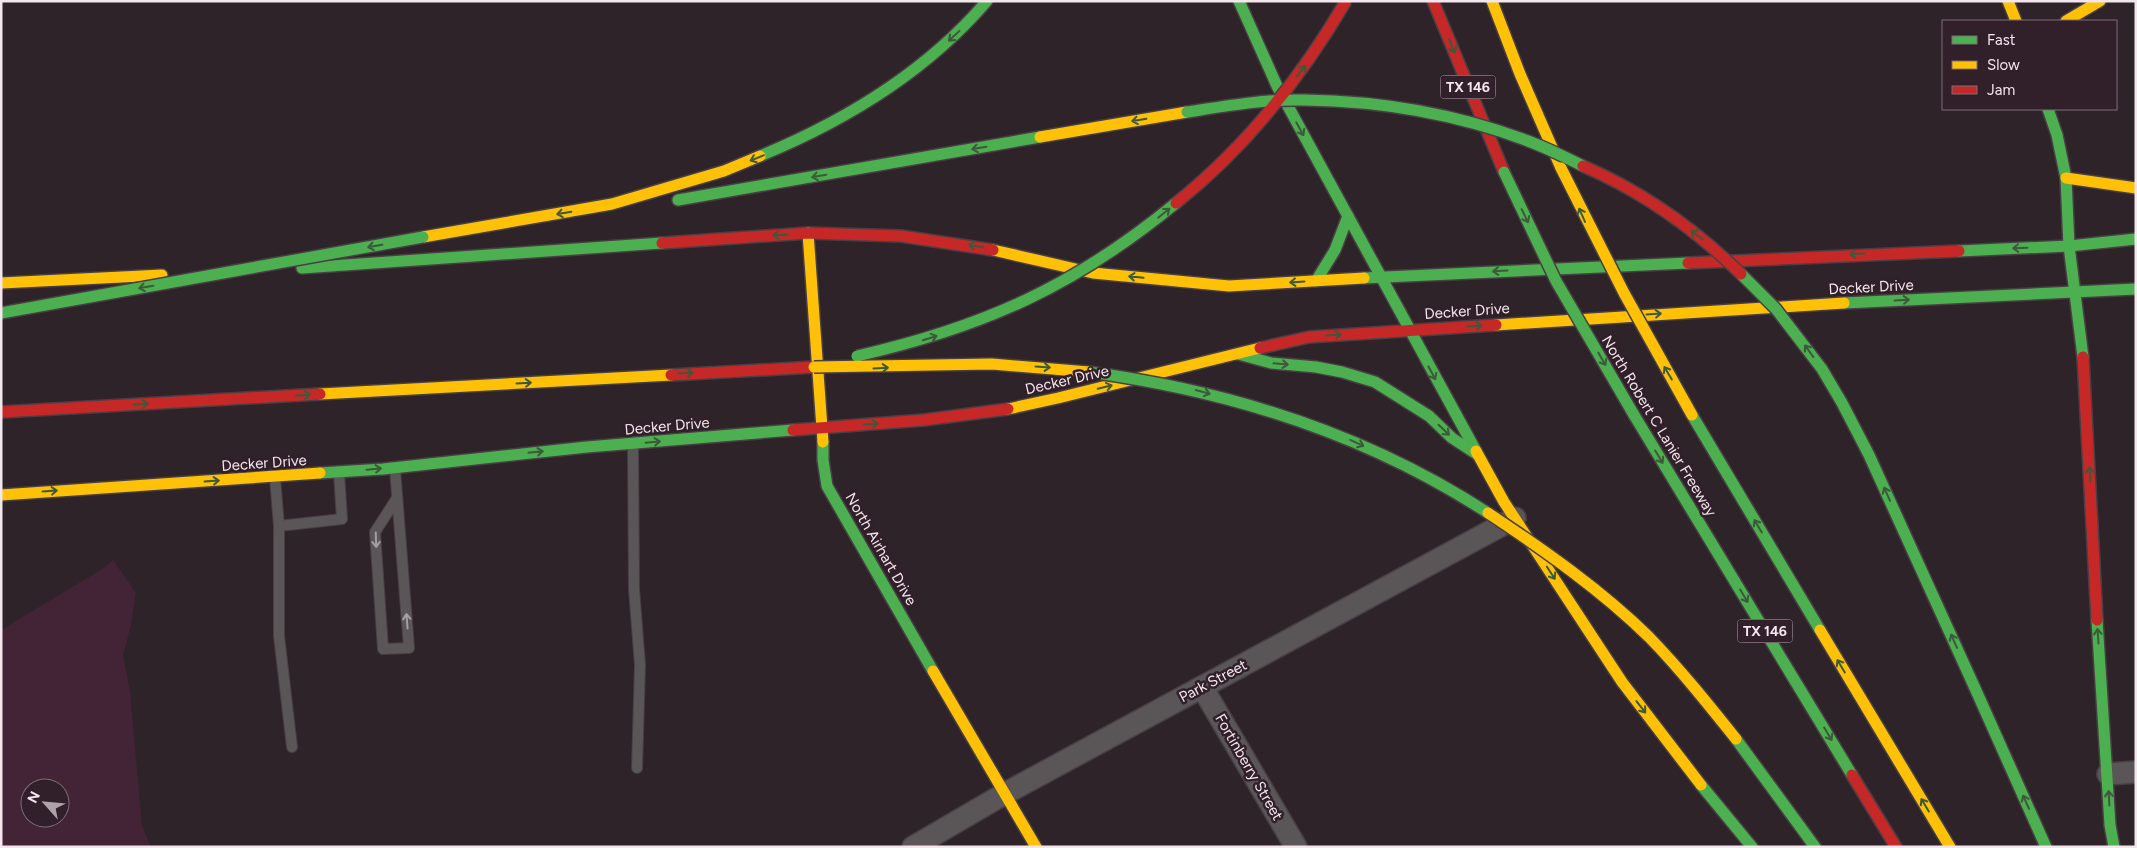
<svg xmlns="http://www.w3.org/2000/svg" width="2137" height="848" viewBox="0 0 2137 848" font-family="Figtree,sans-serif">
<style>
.green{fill:#432336;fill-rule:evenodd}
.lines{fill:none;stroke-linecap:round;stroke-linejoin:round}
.lane-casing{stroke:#483f44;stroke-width:12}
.street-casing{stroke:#483f44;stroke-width:24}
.fast-casing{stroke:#483f44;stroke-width:14}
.slow-casing{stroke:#483f44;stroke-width:14}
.jam-casing{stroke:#483f44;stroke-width:14}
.lane{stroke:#5a5658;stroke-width:10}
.street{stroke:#5a5658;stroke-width:21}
.fast{stroke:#4caf50;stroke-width:11}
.slow{stroke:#ffc107;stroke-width:11}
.jam{stroke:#c62828;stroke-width:11}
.fast-bridge-casing{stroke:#483f44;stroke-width:14;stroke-linecap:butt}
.slow-bridge-casing{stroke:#483f44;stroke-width:14;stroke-linecap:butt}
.jam-bridge-casing{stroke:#483f44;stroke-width:14;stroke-linecap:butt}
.fast-bridge{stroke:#4caf50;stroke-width:11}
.slow-bridge{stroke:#ffc107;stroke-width:11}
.jam-bridge{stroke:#c62828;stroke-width:11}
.oneway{stroke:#3c5939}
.oneway2{stroke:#a69ea2}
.labels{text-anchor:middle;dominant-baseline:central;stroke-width:5;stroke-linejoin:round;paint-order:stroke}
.shield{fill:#311f29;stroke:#b9aab2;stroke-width:1}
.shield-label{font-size:14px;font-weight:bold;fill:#f3e6ed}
.street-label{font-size:15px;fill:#f3e6ed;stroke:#311f29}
</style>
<rect width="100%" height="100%" fill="#2d2328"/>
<path class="green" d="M113,560L136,593L131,625L123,655L130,691L142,826L151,847H1V630L104,568ZM30,788H60V818H30Z"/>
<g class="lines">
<defs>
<g id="lane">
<path d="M633,444L634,589L640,665L637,768"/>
<path d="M395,469L409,648L383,649L375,532L397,498"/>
<path d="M275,478L279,526V636L292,747"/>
<path d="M279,526L342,519L339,473"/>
</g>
<g id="street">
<path d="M1202,687L1296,847"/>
<path d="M2108,774L2136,772"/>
<path d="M913,847L1004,794L1515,518"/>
</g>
<g id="fast">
<path d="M1239,1L1277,86L1476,451"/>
<path d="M2048,109L2057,135L2066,178L2069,246L2083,357"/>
<path d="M760,156C845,121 927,71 987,1"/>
<path d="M678,200L1040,137"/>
<path d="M1959,251L2069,246L2136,239"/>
<path d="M302,268L662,243"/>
<path d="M1364,278L1688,263"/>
<path d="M1316,281L1335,250L1348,216"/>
<path d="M1844,303L2136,289"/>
<path d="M1238,354L1271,363L1316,367L1342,372L1375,382L1429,416L1452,438L1478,455"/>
<path d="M1634,415L1852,775"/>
<path d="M1692,415L1820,630"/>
<path d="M823,442V460L827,486L933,671"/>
<path d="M320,473L383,469L587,447L793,430"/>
<path d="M2097,620L2110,825L2114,847"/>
<path d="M1974,686L2046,847"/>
<path d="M1736,739L1815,847"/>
<path d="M1701,785L1752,847"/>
</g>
<g id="slow">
<path d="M1492,1L1520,74L1561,168"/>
<path d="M2008,1L2016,21"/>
<path d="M2066,21L2100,1"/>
<path d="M1040,137L1187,112"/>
<path d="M2066,178L2136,188"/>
<path d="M808,233L823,442"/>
<path d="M423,237L612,204L724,171L760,156"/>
<path d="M993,250L1093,273L1229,286L1364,278"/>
<path d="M1,283L162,275"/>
<path d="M1496,325L1844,303"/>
<path d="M320,394L671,375"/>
<path d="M1008,409L1058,398L1260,348"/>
<path d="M1476,451L1504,502L1622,682L1701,785"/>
<path d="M1,495L320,473"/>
<path d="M1820,630L1950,847"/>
<path d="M933,671L1036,847"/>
</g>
<g id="jam">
<path d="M1433,1L1504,172"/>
<path d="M662,243L808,233L901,236L993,250"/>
<path d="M1688,263L1959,251"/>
<path d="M1260,348L1309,337L1496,325"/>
<path d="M2083,357L2097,620"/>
<path d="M671,375L814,367"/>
<path d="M1,412L320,394"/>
<path d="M793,430L924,420L1008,409"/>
<path d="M1852,775L1896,847"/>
</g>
</defs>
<use href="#lane" class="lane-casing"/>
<use href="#street" class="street-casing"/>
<use href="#fast" class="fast-casing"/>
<use href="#slow" class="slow-casing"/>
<use href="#jam" class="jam-casing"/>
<use href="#lane" class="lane"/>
<use href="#street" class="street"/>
<use href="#fast" class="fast"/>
<use href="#slow" class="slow"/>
<use href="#jam" class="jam"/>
<defs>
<g id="fast-bridge">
<path d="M1187,112C1226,106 1265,99 1304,100C1379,101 1457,114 1528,141C1547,148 1565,157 1583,166"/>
<path d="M1504,172L1556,281L1634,415"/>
<path d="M1741,274L1776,309L1822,369L1842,403L1869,455L1974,686"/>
<path d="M1,313L423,237"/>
<path d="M857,356C984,327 1075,286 1176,203"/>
<path d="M1089,372C1230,391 1368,435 1488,513"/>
</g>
<g id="slow-bridge">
<path d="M1561,168L1624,293L1692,415"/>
<path d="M814,367L992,364L1089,372"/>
<path d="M1488,513C1544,550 1601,590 1649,637C1680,669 1708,704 1736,739"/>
</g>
<g id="jam-bridge">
<path d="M1583,166C1641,191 1696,230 1741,274"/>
<path d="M1176,203C1246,147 1301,78 1346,1"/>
</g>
</defs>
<use href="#fast-bridge" class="fast-bridge-casing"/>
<use href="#slow-bridge" class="slow-bridge-casing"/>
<use href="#jam-bridge" class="jam-bridge-casing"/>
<use href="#fast-bridge" class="fast-bridge"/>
<use href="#slow-bridge" class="slow-bridge"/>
<use href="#jam-bridge" class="jam-bridge"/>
</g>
<defs><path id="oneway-shaft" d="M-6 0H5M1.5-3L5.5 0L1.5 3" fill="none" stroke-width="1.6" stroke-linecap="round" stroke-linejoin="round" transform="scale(1.25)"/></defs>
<g class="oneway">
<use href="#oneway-shaft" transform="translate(954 36) rotate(137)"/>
<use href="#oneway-shaft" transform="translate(1452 46) rotate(68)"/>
<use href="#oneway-shaft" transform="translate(1301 71) rotate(-51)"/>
<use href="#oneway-shaft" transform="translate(1139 120) rotate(170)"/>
<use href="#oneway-shaft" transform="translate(1300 129) rotate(61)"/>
<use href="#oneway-shaft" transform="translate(979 148) rotate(170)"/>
<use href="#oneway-shaft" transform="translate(757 158) rotate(158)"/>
<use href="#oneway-shaft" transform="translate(819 176) rotate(170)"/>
<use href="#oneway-shaft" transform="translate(564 213) rotate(170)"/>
<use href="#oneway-shaft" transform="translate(1164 213) rotate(-39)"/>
<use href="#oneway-shaft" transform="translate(1582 215) rotate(-114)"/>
<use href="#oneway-shaft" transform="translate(1525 216) rotate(64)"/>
<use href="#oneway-shaft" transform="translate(780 235) rotate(176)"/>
<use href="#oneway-shaft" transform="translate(1697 235) rotate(-144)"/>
<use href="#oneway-shaft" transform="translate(375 246) rotate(170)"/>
<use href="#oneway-shaft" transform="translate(976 246) rotate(-170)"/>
<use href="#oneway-shaft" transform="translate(2020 248) rotate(178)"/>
<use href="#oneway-shaft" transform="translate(1857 254) rotate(177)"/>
<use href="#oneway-shaft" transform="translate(1500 271) rotate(177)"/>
<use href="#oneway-shaft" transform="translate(1136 277) rotate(-174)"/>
<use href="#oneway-shaft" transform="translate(1297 282) rotate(176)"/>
<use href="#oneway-shaft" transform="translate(146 287) rotate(170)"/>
<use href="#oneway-shaft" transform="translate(1902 300) rotate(-3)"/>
<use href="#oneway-shaft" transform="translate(1654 314) rotate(-4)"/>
<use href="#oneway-shaft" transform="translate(1475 326) rotate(-4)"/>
<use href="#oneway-shaft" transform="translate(1334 335) rotate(-4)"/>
<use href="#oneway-shaft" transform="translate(930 338) rotate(-17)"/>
<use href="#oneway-shaft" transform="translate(1809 351) rotate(-126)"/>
<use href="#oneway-shaft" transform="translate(1602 359) rotate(60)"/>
<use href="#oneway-shaft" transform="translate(1281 364) rotate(5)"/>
<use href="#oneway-shaft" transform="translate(1043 367) rotate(4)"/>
<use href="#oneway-shaft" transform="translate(881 368) rotate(-3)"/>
<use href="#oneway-shaft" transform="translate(686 373) rotate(-3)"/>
<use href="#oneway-shaft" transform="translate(1432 373) rotate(61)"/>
<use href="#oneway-shaft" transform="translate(1668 373) rotate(-121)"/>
<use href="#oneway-shaft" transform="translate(524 383) rotate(-3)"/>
<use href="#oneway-shaft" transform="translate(1105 387) rotate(-14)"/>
<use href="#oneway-shaft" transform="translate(1203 392) rotate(15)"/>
<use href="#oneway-shaft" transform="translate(303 395) rotate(-3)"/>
<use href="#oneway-shaft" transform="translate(141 404) rotate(-3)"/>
<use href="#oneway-shaft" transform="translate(871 424) rotate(-4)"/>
<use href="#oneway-shaft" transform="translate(1444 430) rotate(44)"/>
<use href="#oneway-shaft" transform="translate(653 442) rotate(-5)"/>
<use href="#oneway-shaft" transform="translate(1357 443) rotate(24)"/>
<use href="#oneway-shaft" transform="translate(536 452) rotate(-6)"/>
<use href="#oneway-shaft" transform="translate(1659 457) rotate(59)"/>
<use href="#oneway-shaft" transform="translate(374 469) rotate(-5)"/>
<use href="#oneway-shaft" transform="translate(2090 474) rotate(-93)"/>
<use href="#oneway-shaft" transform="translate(212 481) rotate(-4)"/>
<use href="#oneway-shaft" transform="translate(50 491) rotate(-4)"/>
<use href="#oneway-shaft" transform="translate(1887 494) rotate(-114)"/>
<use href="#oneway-shaft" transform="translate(1758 526) rotate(-121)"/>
<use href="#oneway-shaft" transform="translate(1551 573) rotate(57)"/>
<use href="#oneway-shaft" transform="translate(1744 596) rotate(59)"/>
<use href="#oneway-shaft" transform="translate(2098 636) rotate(-94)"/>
<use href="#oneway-shaft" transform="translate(1954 641) rotate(-114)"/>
<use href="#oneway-shaft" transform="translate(1841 666) rotate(-121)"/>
<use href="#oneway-shaft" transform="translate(1641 707) rotate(52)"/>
<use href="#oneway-shaft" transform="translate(1828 734) rotate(59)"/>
<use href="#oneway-shaft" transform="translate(2109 798) rotate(-93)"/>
<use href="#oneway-shaft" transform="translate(2026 802) rotate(-114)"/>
<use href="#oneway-shaft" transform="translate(1925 805) rotate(-121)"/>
</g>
<g class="oneway2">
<use href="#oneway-shaft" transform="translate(376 540) rotate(88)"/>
<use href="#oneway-shaft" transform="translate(407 621) rotate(-94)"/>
</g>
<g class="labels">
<g class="shield">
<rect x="1440.5" y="75.5" width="55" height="23" rx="4"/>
<rect x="1737.5" y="619.5" width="55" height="23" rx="4"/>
</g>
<g class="shield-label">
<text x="1468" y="87">TX 146</text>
<text x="1765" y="631">TX 146</text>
</g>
<g class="street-label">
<text transform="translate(1871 287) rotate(-3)">Decker Drive</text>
<text transform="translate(1467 311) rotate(-4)">Decker Drive</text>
<text transform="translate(1067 380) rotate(-13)">Decker Drive</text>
<text transform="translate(667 426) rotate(-5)">Decker Drive</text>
<text transform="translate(1659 426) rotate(59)">North Robert C Lanier Freeway</text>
<text transform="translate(264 463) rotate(-4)">Decker Drive</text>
<text transform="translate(881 549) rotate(60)">North Airhart Drive</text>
<text transform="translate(1213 681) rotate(-28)">Park Street</text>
<text transform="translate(1249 767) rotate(60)">Fortinberry Street</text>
</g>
</g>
<rect width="2137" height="848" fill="none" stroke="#f3e6ed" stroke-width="5"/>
<rect x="1942" y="20" width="175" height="90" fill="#311f29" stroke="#7f6f77"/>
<rect x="1952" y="36" width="25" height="8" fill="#4caf50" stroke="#7f6f77"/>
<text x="1987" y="45" font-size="15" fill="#f3e6ed">Fast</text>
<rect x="1952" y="61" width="25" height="8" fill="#ffc107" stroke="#7f6f77"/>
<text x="1987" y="70" font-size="15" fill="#f3e6ed">Slow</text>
<rect x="1952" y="86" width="25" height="8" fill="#c62828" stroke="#7f6f77"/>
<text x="1987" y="95" font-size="15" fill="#f3e6ed">Jam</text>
<g transform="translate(45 803) rotate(297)"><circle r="24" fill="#311f29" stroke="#7f6f77"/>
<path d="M0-4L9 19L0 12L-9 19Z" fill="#aea2a8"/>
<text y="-8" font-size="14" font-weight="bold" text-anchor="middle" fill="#f3e6ed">N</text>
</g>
</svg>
